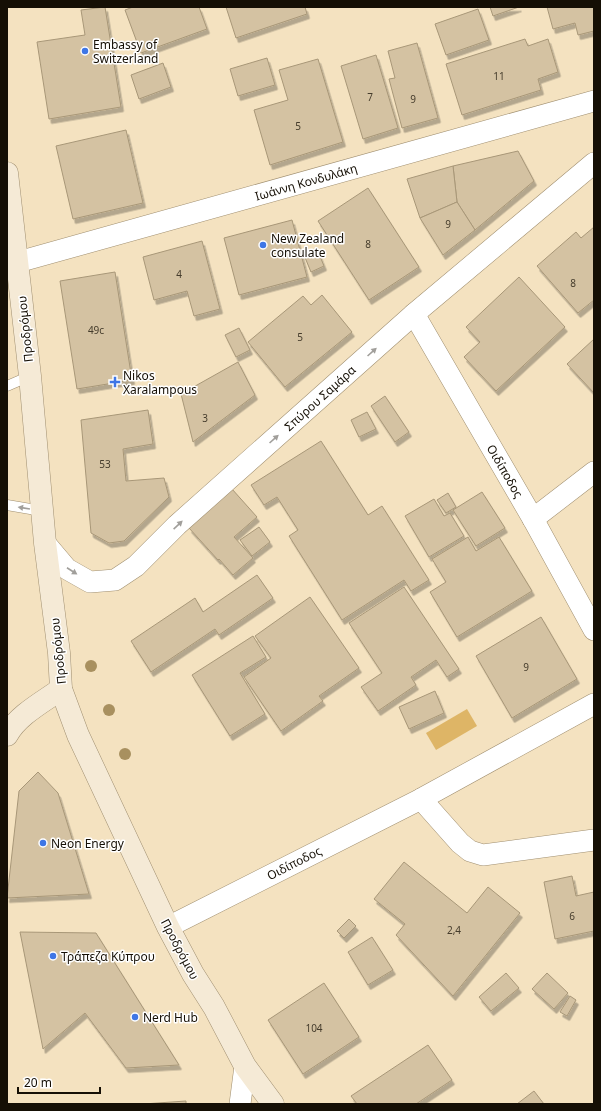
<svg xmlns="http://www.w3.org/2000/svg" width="601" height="1111" viewBox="0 0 601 1111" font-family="'Noto Sans',sans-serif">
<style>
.water{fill:#deb566}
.building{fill:#d4c2a2;stroke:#a89778;filter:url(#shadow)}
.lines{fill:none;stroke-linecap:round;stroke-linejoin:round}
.service-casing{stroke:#a08f70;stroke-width:11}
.minor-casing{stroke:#a08f70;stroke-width:22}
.secondary-casing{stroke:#a08f70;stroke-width:23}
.service{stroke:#fff;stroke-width:10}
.minor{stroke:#fff;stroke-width:21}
.secondary{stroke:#f5ead6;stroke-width:22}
.tree{fill:#a8905f}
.oneway{fill:#a19f9b}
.poi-dot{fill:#3e76e6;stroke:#fff;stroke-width:1.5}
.labels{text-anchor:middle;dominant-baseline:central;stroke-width:3;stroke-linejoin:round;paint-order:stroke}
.number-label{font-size:10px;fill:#453c2c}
.poi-label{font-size:12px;fill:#150f05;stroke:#fff;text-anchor:start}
.street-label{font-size:12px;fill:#150f05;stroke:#fff}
</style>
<defs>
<filter id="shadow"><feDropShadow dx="2.5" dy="4.5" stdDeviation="0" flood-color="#0004"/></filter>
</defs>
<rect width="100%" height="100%" fill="#f4e2c0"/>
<path class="water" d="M467,709L477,726L436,750L426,733Z"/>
<g class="building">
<path d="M105,7L121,107L49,119L37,42L85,35L81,10Z"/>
<path d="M133,7H199L207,29L141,53L125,10Z"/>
<path d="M226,7H305L307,14L236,38Z"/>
<path d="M490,7H519L493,16Z"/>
<path d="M547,7H594V31L578,35L575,23L553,29Z"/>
<path d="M478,9L489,40L446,55L435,24Z"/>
<path d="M525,39L528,46L548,39L558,72L538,79L541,90L462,115L446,64Z"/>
<path d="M417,43L438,118L402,128L389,79L395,78L388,51Z"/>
<path d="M376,55L398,128L363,139L341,66Z"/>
<path d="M267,58L275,85L238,96L230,69Z"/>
<path d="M318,59L343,142L270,165L254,110L288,100L279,70Z"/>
<path d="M163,63L171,87L139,99L131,75Z"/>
<path d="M126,130L143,203L73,219L56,146Z"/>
<path d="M518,151L534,181L475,230L457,202L453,166Z"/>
<path d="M453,166L457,202L420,218L407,179Z"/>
<path d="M368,188L419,267L369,300L318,221Z"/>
<path d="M457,202L475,230L443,255L420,218Z"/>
<path d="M292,220L307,277L239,295L224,238Z"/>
<path d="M594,227V300L578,313L537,266L576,232L581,238Z"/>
<path d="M202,241L220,309L194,316L187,291L154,300L143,257Z"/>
<path d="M317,249L324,266L311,272L304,255Z"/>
<path d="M115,272L132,380L77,389L60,281Z"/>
<path d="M519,277L565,327L496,391L464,357L480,342L466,327Z"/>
<path d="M322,295L352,332L285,387L248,342L303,296L311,305Z"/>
<path d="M239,328L250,350L236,357L225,335Z"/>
<path d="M594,339V393L567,364Z"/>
<path d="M238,362L255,395L193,442L181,394Z"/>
<path d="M385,396L409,432L395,442L371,406Z"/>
<path d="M148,410L153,444L123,449L126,481L164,478L169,497L124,541L109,543L91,533L81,420Z"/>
<path d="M367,412L376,429L359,437L351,420Z"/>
<path d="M321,441L368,515L382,506L429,580L411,591L404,580L342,620L289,536L298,530L277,497L264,505L251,485Z"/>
<path d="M232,489L257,517L234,537L253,558L233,575L219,559L218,560L189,528Z"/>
<path d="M482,492L505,528L476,546L453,510Z"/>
<path d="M448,493L456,507L446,513L437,500Z"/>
<path d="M434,499L444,516L450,513L464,536L429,557L405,516Z"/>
<path d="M259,527L270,542L252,556L240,540Z"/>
<path d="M468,537L476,551L499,537L532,591L457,637L430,592L446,582L432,559Z"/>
<path d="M257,575L273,598L219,635L215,629L151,672L131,641L195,598L203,612Z"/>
<path d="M404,587L459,669L447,677L436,660L411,677L416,685L378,711L361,687L382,673L349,623Z"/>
<path d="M310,597L359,668L319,696L323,701L281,731L244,677L271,658L255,636Z"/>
<path d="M541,617L577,679L512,718L476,656Z"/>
<path d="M253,636L266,657L240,673L265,714L230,736L192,675Z"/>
<path d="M435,691L444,713L409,729L399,707Z"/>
<path d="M38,772L58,793L89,894L7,898L19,791Z"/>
<path d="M404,862L467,913L488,887L520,913L453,996L396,935L405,924L374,899Z"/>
<path d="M572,876L576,896L594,892V931L555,939L544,882Z"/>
<path d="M349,919L356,926L344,938L337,931Z"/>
<path d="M20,932L96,933L179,1065L126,1068L85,1013L43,1049Z"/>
<path d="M372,937L393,970L368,985L348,952Z"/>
<path d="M506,973L519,988L491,1011L479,997Z"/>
<path d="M547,973L568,993L554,1009L532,989Z"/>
<path d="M324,983L359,1037L303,1074L268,1020Z"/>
<path d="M570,996L576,1000L567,1016L560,1012Z"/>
<path d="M428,1045L452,1080L416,1104H357L351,1096Z"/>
<path d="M534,1091L544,1104H517Z"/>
<path d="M186,1101V1104H143Z"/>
</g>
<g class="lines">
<defs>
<g id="service">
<path d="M7,386L30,376"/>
<path d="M7,505L42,511"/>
</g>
<g id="minor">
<path d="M18,262L594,101"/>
<path d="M414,314L533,519L594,630"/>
<path d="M533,519L594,472"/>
<path d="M45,543L67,569L90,582L115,580L136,566L177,525L414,314L594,163"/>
<path d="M421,799L460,843L470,851L483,855L594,840"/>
<path d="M168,927L421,799L594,704"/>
<path d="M240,1104L245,1066"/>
</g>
<g id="secondary">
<path d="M7,173L30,376L45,543L59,653L61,689L78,735L168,927L193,974L214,1007L245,1066L273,1104"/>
<path d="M7,735C18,715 43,702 61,689"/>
</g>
</defs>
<use href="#service" class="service-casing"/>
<use href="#minor" class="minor-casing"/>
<use href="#secondary" class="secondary-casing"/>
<use href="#service" class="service"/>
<use href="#minor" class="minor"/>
<use href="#secondary" class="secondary"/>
</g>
<g class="tree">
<circle cx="91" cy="666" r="6"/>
<circle cx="109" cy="710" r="6"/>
<circle cx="125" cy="754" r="6"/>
</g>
<defs><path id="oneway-solid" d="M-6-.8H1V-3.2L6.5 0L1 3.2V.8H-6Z"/></defs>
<g class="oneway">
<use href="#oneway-solid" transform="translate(372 352) rotate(-42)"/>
<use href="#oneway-solid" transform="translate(274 439) rotate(-42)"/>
<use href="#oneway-solid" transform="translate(24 508) rotate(-171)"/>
<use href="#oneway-solid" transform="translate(178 525) rotate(-43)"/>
<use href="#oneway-solid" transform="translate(72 571) rotate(33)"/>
</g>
<g class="poi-dot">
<circle cx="85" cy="51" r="4"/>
<circle cx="263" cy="245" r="4"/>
<path d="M113 376h4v4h4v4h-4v4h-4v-4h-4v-4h4z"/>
<circle cx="43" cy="843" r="4"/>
<circle cx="53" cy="956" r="4"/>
<circle cx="135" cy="1017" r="4"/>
</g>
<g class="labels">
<g class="number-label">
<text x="499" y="76">11</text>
<text x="370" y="97">7</text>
<text x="413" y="99">9</text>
<text x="298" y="126">5</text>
<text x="448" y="224">9</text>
<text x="368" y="244">8</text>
<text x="179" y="274">4</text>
<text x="573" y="283">8</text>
<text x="96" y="330">49c</text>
<text x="300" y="337">5</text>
<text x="205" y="418">3</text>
<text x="105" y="464">53</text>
<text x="526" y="667">9</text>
<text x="572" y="916">6</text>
<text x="454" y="930">2,4</text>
<text x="314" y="1028">104</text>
</g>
<g class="poi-label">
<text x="93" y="44">Embassy of<tspan x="93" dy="14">Switzerland</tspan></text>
<text x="271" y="238">New Zealand<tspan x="271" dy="14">consulate</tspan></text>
<text x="123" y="375">Nikos<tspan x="123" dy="14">Xaralampous</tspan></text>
<text x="51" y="843">Neon Energy</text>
<text x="61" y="956">Τράπεζα Κύπρου</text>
<text x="143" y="1017">Nerd Hub</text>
</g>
<g class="street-label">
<text transform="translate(306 182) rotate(-16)">Ιωάννη Κονδυλάκη</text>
<text transform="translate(25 329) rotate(-96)">Προδρόμου</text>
<text transform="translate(320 398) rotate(-42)">Σπύρου Σαμάρα</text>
<text transform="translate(505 471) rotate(60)">Οιδίποδος</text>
<text transform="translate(58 651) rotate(-96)">Προδρόμου</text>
<text transform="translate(294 863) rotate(-27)">Οιδίποδος</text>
<text transform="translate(180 949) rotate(62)">Προδρόμου</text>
</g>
</g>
<rect width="601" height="1111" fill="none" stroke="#150f05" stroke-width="16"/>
<path d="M18 1087v6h82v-6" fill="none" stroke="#150f05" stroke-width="2"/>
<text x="24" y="1087" font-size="12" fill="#150f05" stroke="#ffffff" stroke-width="3" paint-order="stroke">20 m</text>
</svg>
